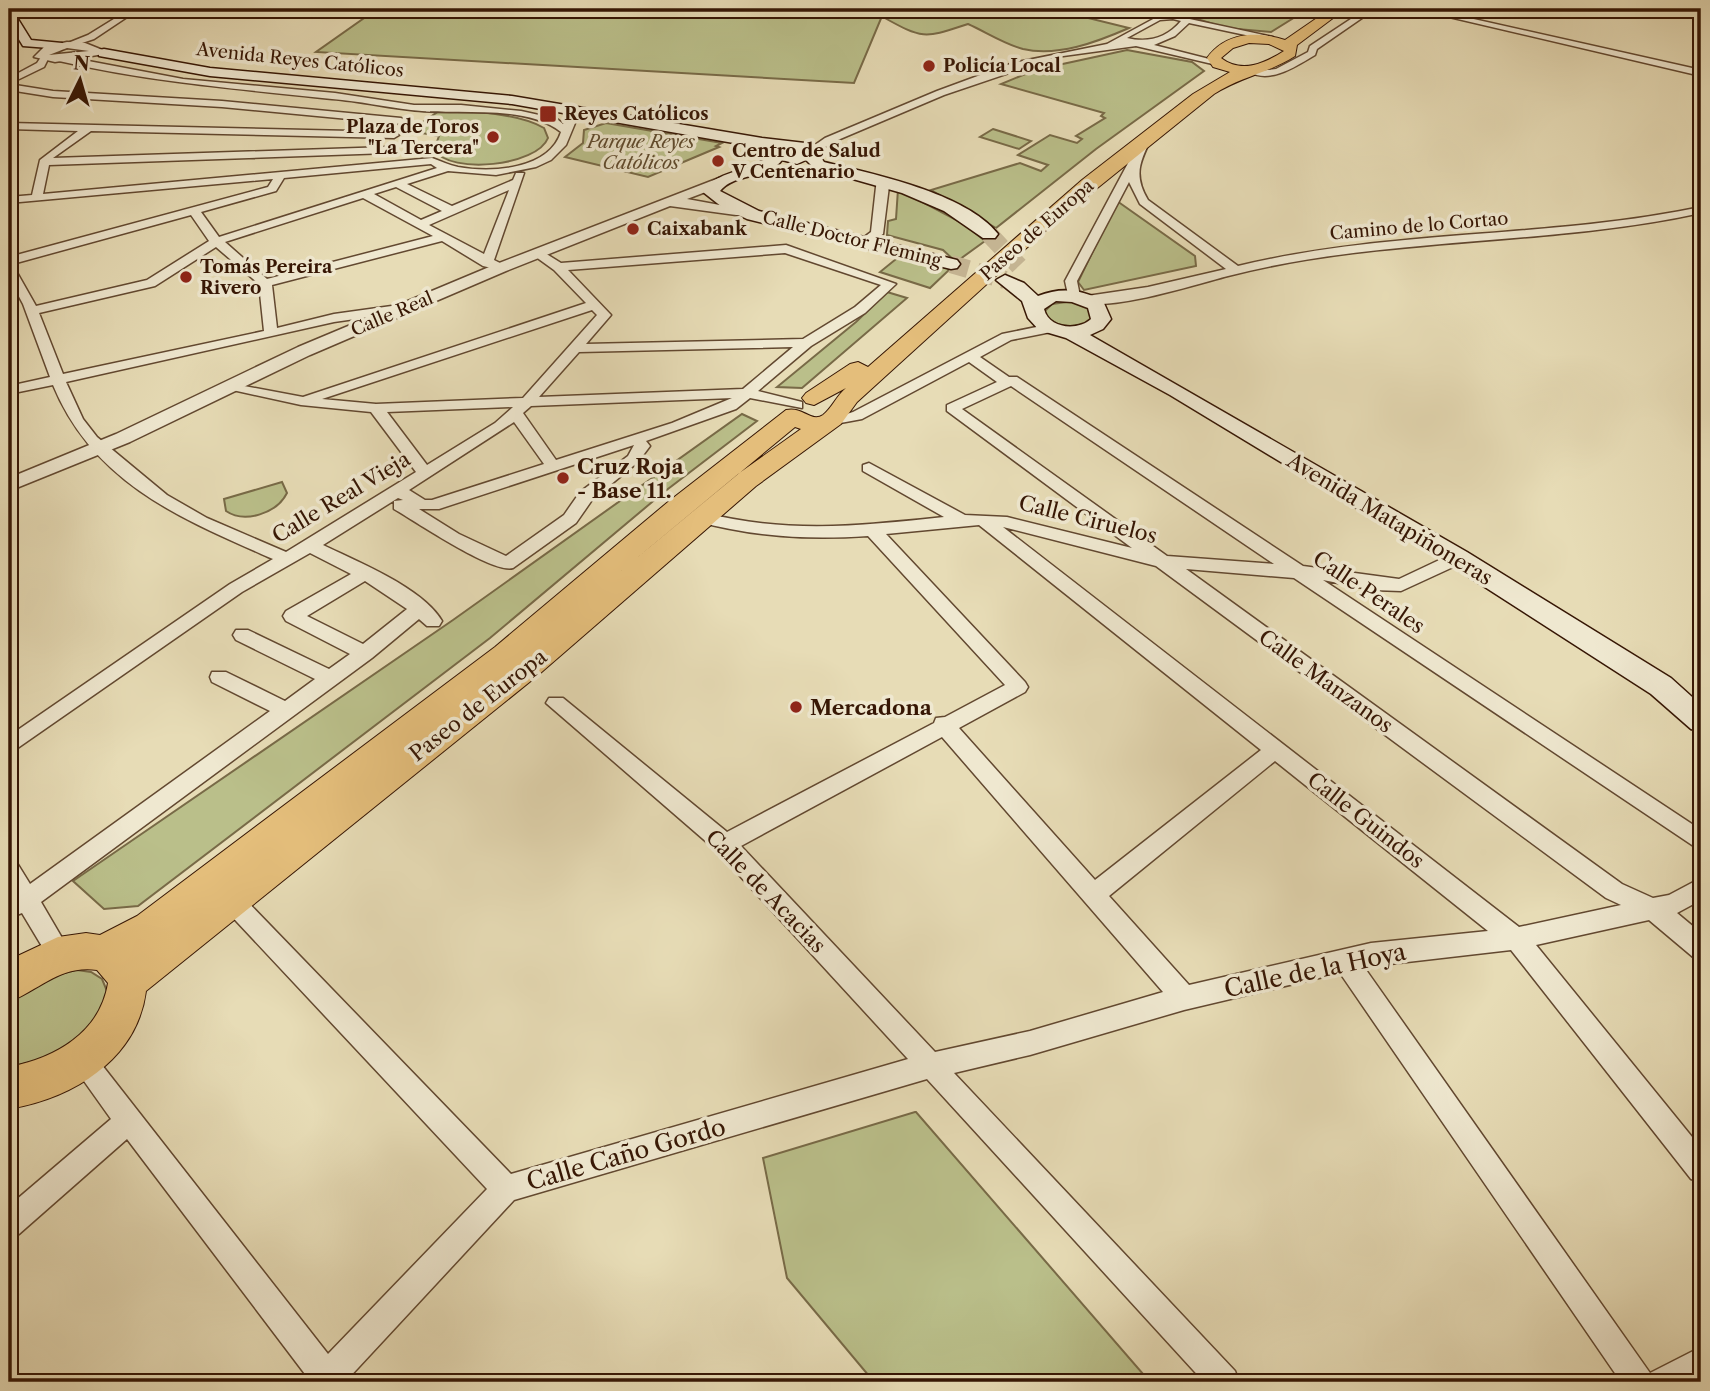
<svg xmlns="http://www.w3.org/2000/svg" width="1710" height="1391" viewBox="0 0 1710 1391" font-family="'Libre Caslon Text',serif">
<style>
.green{fill:#babf8a;stroke:#786a47;stroke-width:2}
.lines{fill:none;stroke-linecap:round;stroke-linejoin:round}
.secondary-tunnel{stroke:#c4b492;stroke-width:18;stroke-dasharray:18 9;stroke-linecap:butt}
.minor-casing{stroke:#624830;stroke-width:3}
.tertiary-casing{stroke:#624830;stroke-width:3}
.secondary-casing{stroke:#361604;stroke-width:3}
.primary-casing{stroke:#361604;stroke-width:2}
.minor{fill:#efe8d0;fill-rule:evenodd}
.tertiary{fill:#efe8d0;fill-rule:evenodd}
.secondary{fill:#efe8d0;fill-rule:evenodd}
.primary{fill:#e4be7b;fill-rule:evenodd}
.poi-dot{fill:#8f2418;stroke:#efe8d0;stroke-width:2.5}
.labels{text-anchor:middle;dominant-baseline:central;stroke-width:7;stroke-linejoin:round;paint-order:stroke}
.far-street-label{font-size:18px;fill:#361604;stroke:#efe8d0}
.far-poi-label{font-size:18px;font-weight:bold;fill:#361604;stroke:#efe8d0;text-anchor:start}
.far-park-label{font-size:18px;font-style:italic;fill:#5e492c;stroke:#efe8d0}
.poi-label{font-size:21px;font-weight:bold;fill:#361604;stroke:#efe8d0;text-anchor:start}
.street-label{font-size:21px;fill:#361604;stroke:#efe8d0}
.near-street-label{font-size:24px;fill:#361604;stroke:#efe8d0}
</style>
<rect width="100%" height="100%" fill="#e7dcb6"/>
<filter id="stains"><feTurbulence type="fractalNoise" baseFrequency=".00286" numOctaves="4"/><feColorMatrix values="0 0 0 0 .2 0 0 0 0 .09 0 0 0 0 .02 0 0 0 .5 -.17"/></filter>
<radialGradient id="worn" r=".72"><stop offset=".6" stop-color="#630" stop-opacity="0"/><stop offset="1" stop-color="#630" stop-opacity=".3"/></radialGradient>
<g class="green">
<path d="M377,9H885L854,83L316,52Z"/>
<path d="M887,9H1081L1080,16L1129,28C1097,42 1058,57 1023,49C1004,44 986,32 968,24C925,38 924,40 883,17Z"/>
<path d="M1188,9L1231,14L1240,9H1308L1271,32L1226,28L1194,18L1186,15Z"/>
<path d="M1127,50L1192,62L1204,71L1096,149L996,228L931,190L1020,163L1041,171L1048,165L1018,155L1050,135L1077,143L1082,139L1076,136L1105,118L1101,116L1104,113L1001,84L1035,70Z"/>
<path d="M439,111C468,111 519,113 544,128L548,138C537,166 451,175 434,150L439,136L410,131Z"/>
<path d="M606,123L722,143L716,146L719,147L648,177L565,157L583,143L584,130Z"/>
<path d="M993,129L1031,141L1019,149L980,137Z"/>
<path d="M898,189L964,224L985,241L956,262L943,250L887,235L888,221L896,219Z"/>
<path d="M1117,201L1195,256L1196,266L1084,290L1078,282Z"/>
<path d="M901,255L950,269L930,288L880,272Z"/>
<path d="M887,292L907,298L802,388L777,387L856,322Z"/>
<path d="M1074,301L1087,306L1094,317C1081,330 1059,329 1046,316L1045,311L1052,304Z"/>
<path d="M742,414L757,421L664,492L490,638L138,906L104,909L73,881L453,620Z"/>
<path d="M282,482L287,493C277,513 245,524 226,511L224,499Z"/>
<path d="M77,970L91,972L102,979L107,991L106,1006L70,1052L15,1066L9,1062C9,1046 6,1028 9,1012C13,991 58,973 77,970Z"/>
<path d="M915,1112H916L1150,1382H874L787,1278L763,1158Z"/>
</g>
<g class="lines">
<g class="secondary-tunnel">
<path d="M989,234L1019,266"/>
<path d="M951,264L1005,280"/>
</g>
<defs>
<g id="minor">
<path d="M130,9H139L94,39L67,48L63,45L88,35Z"/>
<path d="M1366,9H1375L1317,49L1315,55C1296,66 1271,84 1249,72L1276,69L1308,52L1310,46Z"/>
<path d="M1415,9H1429L1701,70V76Z"/>
<path d="M1168,11L1171,15L1273,37L1269,40L1189,23L1175,36L1154,45L1221,62V66L1136,46L1056,57L944,95L833,142L814,154L805,152L825,138L937,91L1013,63L1107,44ZM1173,19L1181,21C1167,38 1148,43 1127,38L1160,20Z"/>
<path d="M62,56L183,79L335,93L414,105H461L521,111L557,119L563,124L568,116V107L576,109L578,116L566,145L551,160L536,167L496,175L448,171L407,184L452,206L513,180L516,173H524L494,260L504,265V271L483,266L442,241L272,285L277,328L334,314L406,304L411,305V311L334,322L66,382L83,419L97,437L167,495L207,518L286,552L416,472L371,412L301,405L228,389V383L303,397L586,303L554,270L536,257V251L540,250L561,263L786,245L896,284L865,313L811,346L758,391L802,402V408L750,398L736,409L646,441L650,446L638,462L592,500L576,523L513,568C493,574 415,521 394,509V501L403,500L398,498L323,545C358,562 423,588 442,621L439,626H427L419,619L372,658L41,902L72,955L68,963L60,966L52,963L22,913L9,918V897L12,895L9,890V860L17,863L30,884L270,711L212,682L210,677L212,672H226L285,701L315,679L236,640L233,635L236,630H248L329,669L350,654L286,621L283,616L286,611L351,574L310,553L242,592L9,754V736L230,584L273,559C182,519 94,484 53,385L9,394V386L50,377L23,304L9,278V265L15,269L36,306L147,280L209,241L191,215L9,265V257L268,187L273,179L9,203V197L32,195L40,160L78,131L9,129V123L394,132L399,135L394,138L91,131L53,158L388,147L393,150L388,153L49,165L43,194L432,158C441,161 449,165 458,167C491,173 549,170 561,132C524,103 455,116 411,110C385,107 359,101 332,99C238,89 151,82 59,61ZM431,164L437,168L219,237L201,212L276,191L284,178ZM396,187L442,211L421,220L374,194ZM509,190L484,254L429,225ZM363,198L433,236L267,279L225,242ZM216,247L259,284L264,331L63,374L39,313L155,286ZM785,253L881,285L855,307L803,339L586,344L611,315L568,270ZM592,310L597,315L523,398L376,404L322,399ZM793,347L743,389L539,397L579,352ZM732,398L672,423L556,460L523,413L531,406ZM513,407L495,423L427,465L387,412ZM514,422L544,464L432,500H425L409,490ZM634,445L628,456L580,492L564,515L506,556L459,534L419,509H439ZM365,581L407,609L363,644L307,616Z"/>
<path d="M41,57L48,59L44,67L9,84V78L37,63Z"/>
<path d="M9,84L53,91L222,101L401,118L406,121L401,124L222,107L53,97L9,90Z"/>
<path d="M1147,134L1152,137C1140,161 1133,175 1148,200L1238,266C1390,229 1548,239 1701,207V213C1545,247 1383,236 1228,276C1194,285 1115,310 1082,303V297L1087,296L1148,287L1226,269L1140,204L1129,182L1077,281L1080,296L1069,299L1065,281L1142,137Z"/>
<path d="M877,178H885L889,186L883,234L865,245L859,241L871,232Z"/>
<path d="M1051,324L1058,328L1056,331L1011,340L980,357L1009,377H1017L1303,566L1399,579L1452,554H1464L1467,558L1464,562L1401,591L1373,590L1323,580L1701,830V851L1294,578L1186,569L1622,884L1653,898L1669,895L1701,878V900L1677,913L1701,933V960L1693,957L1649,920L1536,945L1701,1148V1182L1691,1179L1511,950L1364,967L1650,1373L1701,1347V1378L1693,1382H1621L1340,973L1184,1010L1030,1055L954,1073L1235,1371L1239,1382H1204L927,1079L514,1200L345,1382H307L308,1378L127,1139L19,1234L9,1238V1206L111,1119L69,1060L73,1051L82,1047L91,1051L328,1354L487,1189L222,906L219,899L222,892L230,889L238,892L511,1174L908,1059L717,851L546,703L549,698H563L727,832L934,723L936,718L945,717L1005,685L868,536C808,540 754,537 696,521L694,517L702,512C783,534 861,526 944,517L863,471V465L869,463L965,515L1007,517L1132,548L947,411V405L997,382L969,362L862,419L835,424L828,420L853,412L1002,334ZM1011,386L1274,564L1167,556L962,409ZM979,525L1261,750L1095,880L959,728L1025,692L1028,687L1025,682L886,534ZM1003,527L1156,566L1606,898L1621,905L1519,927ZM942,737L1163,992L1030,1031L935,1052L741,846ZM1275,761L1488,931L1371,943L1189,985L1109,896Z"/>
</g>
<g id="tertiary">
<path d="M67,42L85,43L110,53L55,62L34,57L44,47ZM67,48L89,51L49,55Z"/>
<path d="M719,178L724,179V185L687,199L758,212V218L670,206L506,271L310,355L130,442L9,491V478L116,434L298,347L494,265Z"/>
</g>
<g id="secondary">
<path d="M9,10L13,11L31,40L62,43V49L23,46L9,23Z"/>
<path d="M104,49L210,68L512,96L762,138L805,143L815,149L824,162C873,174 966,193 998,234L995,238H983L944,211L902,193L814,168L806,160L797,164L782,160C767,180 736,172 720,191L759,211L957,260L960,264L957,268L951,269L747,219L722,207L703,192C720,166 755,175 773,151L799,152L796,150L762,148L512,104L210,76L99,56V50Z"/>
<path d="M1005,275L1024,283L1038,296C1060,287 1082,289 1103,301L1111,319L1103,329L1090,335L1467,552L1671,678L1701,705V732L1691,729L1651,694L1449,564L1170,395L1066,338L1039,330L1028,318L1022,301L996,280ZM1056,301L1072,302L1088,308L1091,319C1078,331 1049,329 1044,309Z"/>
</g>
<path id="primary" d="M1330,9H1345L1297,45L1295,56C1269,73 1240,77 1214,94L1054,223L857,402L841,424L756,486L537,676L146,991C137,1060 73,1098 9,1109V1067C55,1058 100,1033 108,983L97,970C60,965 41,989 9,1002V960L58,937L86,933L100,935L137,916L495,647L668,502L786,410C803,406 811,423 823,415C832,408 837,395 846,388L814,405L806,403L802,398L806,393L850,364L858,362L868,367L1082,180L1193,94L1230,72L1213,67L1207,58C1226,32 1256,31 1285,40ZM1249,43L1269,44L1284,51C1265,63 1242,74 1221,58L1233,48ZM795,427L801,429L738,474L621,571Z"/>
</defs>
<use href="#minor" class="minor-casing"/>
<use href="#tertiary" class="tertiary-casing"/>
<use href="#secondary" class="secondary-casing"/>
<use href="#primary" class="primary-casing"/>
<use href="#minor" class="minor"/>
<use href="#tertiary" class="tertiary"/>
<use href="#secondary" class="secondary"/>
<use href="#primary" class="primary"/>
</g>
<g class="poi-dot">
<circle cx="929" cy="66" r="7"/>
<rect x="539" y="105" width="18" height="18" rx="3.5"/>
<circle cx="493" cy="137" r="7"/>
<circle cx="718" cy="161" r="7"/>
<circle cx="633" cy="229" r="7"/>
<circle cx="186" cy="277" r="7"/>
<circle cx="563" cy="478" r="7"/>
<circle cx="796" cy="707" r="7"/>
</g>
<g class="labels">
<g class="far-street-label">
<text transform="translate(300 60) rotate(6)">Avenida Reyes Católicos</text>
<text transform="translate(1419 226) rotate(-5)">Camino de lo Cortao</text>
<text transform="translate(1037 230) rotate(-41)">Paseo de Europa</text>
<text transform="translate(852 239) rotate(14)">Calle Doctor Fleming</text>
<text transform="translate(392 314) rotate(-23)">Calle Real</text>
</g>
<g class="far-poi-label">
<text x="943" y="66">Policía Local</text>
<text x="564" y="114">Reyes Católicos</text>
<text x="479" y="127" text-anchor="end">Plaza de Toros<tspan x="479" dy="21">"La Tercera"</tspan></text>
<text x="732" y="151">Centro de Salud<tspan x="732" dy="21">V Centenario</tspan></text>
<text x="647" y="229">Caixabank</text>
<text x="200" y="267">Tomás Pereira<tspan x="200" dy="21">Rivero</tspan></text>
</g>
<g class="far-park-label">
<text x="641" y="142">Parque Reyes<tspan x="641" dy="21">Católicos</tspan></text>
</g>
<g class="poi-label">
<text x="577" y="466">Cruz Roja<tspan x="577" dy="24">- Base 11.</tspan></text>
<text x="810" y="707">Mercadona</text>
</g>
<g class="street-label">
<text transform="translate(341 497) rotate(-31)">Calle Real Vieja</text>
<text transform="translate(1088 519) rotate(14)">Calle Ciruelos</text>
<text transform="translate(1390 519) rotate(31)">Avenida Matapiñoneras</text>
<text transform="translate(1369 592) rotate(34)">Calle Perales</text>
<text transform="translate(1326 681) rotate(36)">Calle Manzanos</text>
<text transform="translate(478 705) rotate(-38)">Paseo de Europa</text>
<text transform="translate(1366 820) rotate(38)">Calle Guindos</text>
<text transform="translate(766 891) rotate(46)">Calle de Acacias</text>
</g>
<g class="near-street-label">
<text transform="translate(1315 970) rotate(-12)">Calle de la Hoya</text>
<text transform="translate(626 1154) rotate(-16)">Calle Caño Gordo</text>
</g>
</g>
<rect width="1710" height="1391" fill="none" stroke="#e7dcb6" stroke-width="35"/>
<rect x="10" y="10" width="1689" height="1370" fill="none" stroke="#361604" stroke-width="3.5"/>
<rect x="18" y="18" width="1675" height="1356" fill="none" stroke="#361604" stroke-width="2"/>
<g transform="translate(80 80) rotate(5)" stroke="#efe8d0" stroke-width="5" paint-order="stroke">
<path d="M0-5L12 26L0 18L-12 26Z" fill="#361604"/>
<text y="-10" font-size="19" font-weight="bold" text-anchor="middle" fill="#361604">N</text>
</g>
<rect width="100%" height="100%" filter="url(#stains)"/>
<rect width="100%" height="100%" fill="url(#worn)"/>
</svg>
